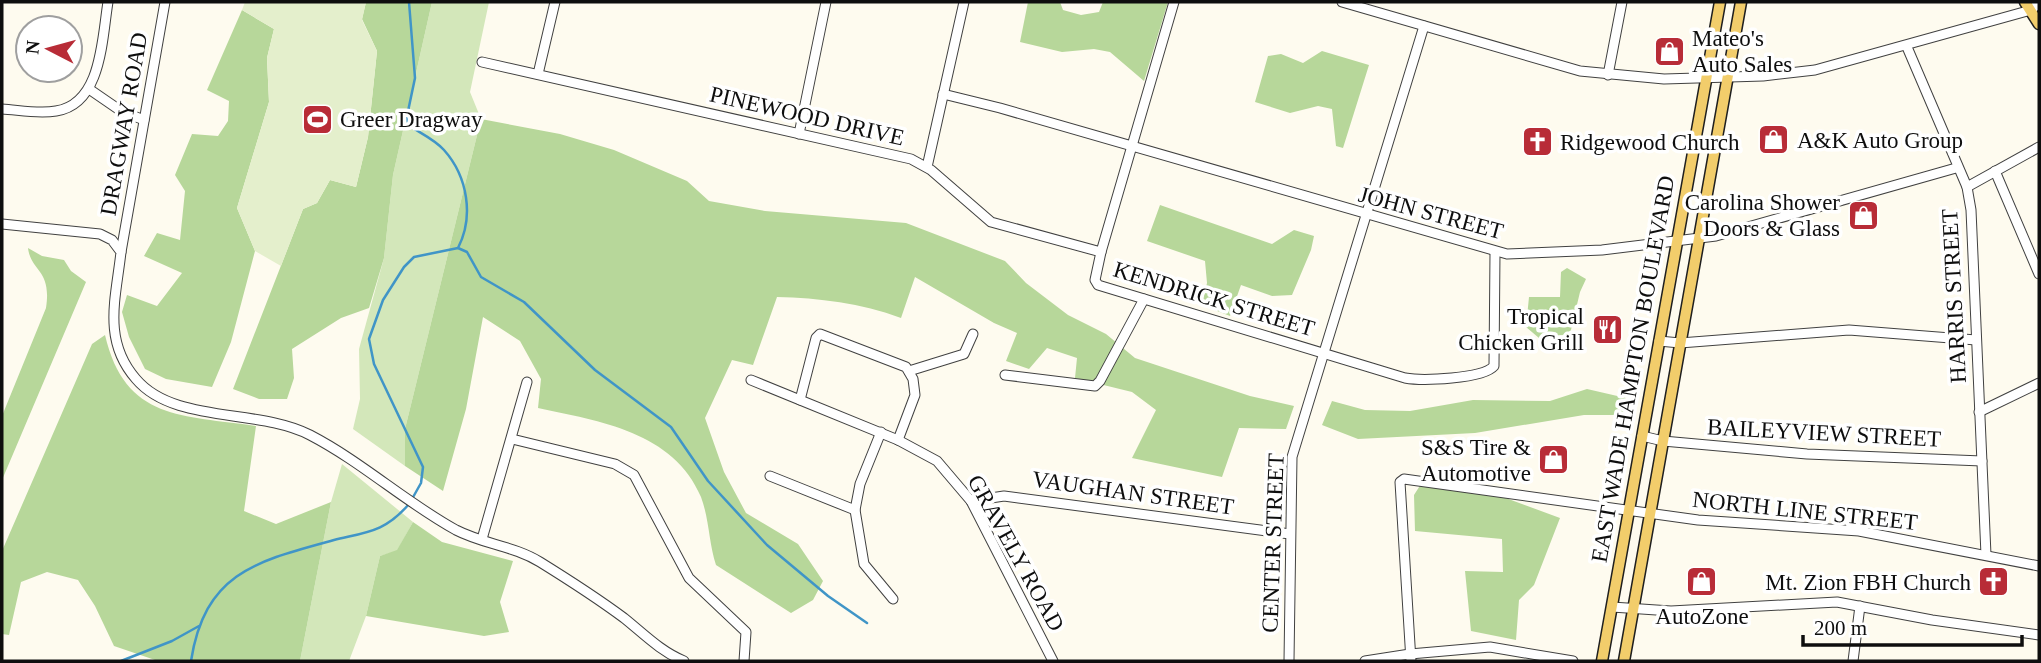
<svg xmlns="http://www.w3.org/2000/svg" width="2041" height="663" viewBox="0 0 2041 663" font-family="'Times New Roman',serif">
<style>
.green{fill:#d3e7ba}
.forest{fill:#b7d79a}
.pitch{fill:#e4efcc}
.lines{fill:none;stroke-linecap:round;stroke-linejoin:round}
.stream{stroke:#4095c7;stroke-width:2.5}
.minor-casing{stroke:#414141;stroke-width:11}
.major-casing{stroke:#1f1f1f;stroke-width:13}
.minor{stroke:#fff;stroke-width:9}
.major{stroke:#f2cd6b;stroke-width:10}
.labels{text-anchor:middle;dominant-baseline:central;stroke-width:7;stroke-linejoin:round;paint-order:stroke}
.poi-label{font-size:23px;fill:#0e0e0e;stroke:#fff;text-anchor:start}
.street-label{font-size:23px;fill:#0e0e0e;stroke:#fff}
</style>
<rect width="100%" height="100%" fill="#fefbef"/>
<g class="green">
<path d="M432,2H489L470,92L481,119L405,429V466L353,429L360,399L359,349L384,258L393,175Z"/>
<path d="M342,464L413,522L397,551L380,556L366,616L349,661H300L331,502Z"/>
</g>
<g class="forest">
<path d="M366,2H432L393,175L384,258L369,308L341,318L292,349L294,378L287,399H259L233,389L303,209L317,203L330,180L356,187L368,137L377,51L362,19Z"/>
<path d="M1028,2H1060L1063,10L1081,15L1099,12L1103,2H1168L1144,81L1110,52L1094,49L1062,52L1020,42Z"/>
<path d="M242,10L274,29L267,58L269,102L237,208L255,251L231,342L212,387L166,379L145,369L129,337L122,312L127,295L157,306L182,273L144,256L157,233L180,240L185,191L175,175L192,134L218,136L228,121L229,101L207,90Z"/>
<path d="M1322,51L1369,65L1343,148L1336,146L1332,109L1318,106L1290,113L1255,102L1268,56L1281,54L1303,63Z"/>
<path d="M481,119L560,134L614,150L687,181L709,201L765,211L906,223L1005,261L1026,283L1068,315L1106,334L1135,358L1250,396L1294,406L1286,429L1239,428L1222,477L1132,458L1156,410L1132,392L1075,378L1077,358L1047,348L1029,369L1006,361L1017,333L994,323L915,277L901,318C861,303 819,298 777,297L753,365L732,360L705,418L724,472L746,513L798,544L823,581L813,600L791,613L716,565C709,544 709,518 701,497C674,432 599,421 538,408L541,379L520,341L483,317L466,409L443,491L405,466V429Z"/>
<path d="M1160,205L1272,244L1294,230L1314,236L1311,250L1292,295L1272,296L1241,285L1230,316L1202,305L1207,283L1205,261L1147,241Z"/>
<path d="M28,248L42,256L64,260L71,271L86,282L2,480V416L46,308C52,269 31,272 28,248Z"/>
<path d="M1567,268L1586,279L1580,292L1570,334L1539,338L1526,327L1529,297H1560L1561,272Z"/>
<path d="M105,335C125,421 183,415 256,426L244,511L276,524L331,502L300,661H158L114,646L95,606L78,580L47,572L21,582L9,635L2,634V551L92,344Z"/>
<path d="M1587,389L1626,398L1624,415H1584L1475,433L1358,439L1322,425L1332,401L1365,410L1410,411L1473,400L1550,401Z"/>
<path d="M1430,470L1560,518L1534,585L1519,600L1516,640L1471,631L1465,571L1503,572L1502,539L1415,531L1414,495Z"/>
<path d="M413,522L442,542L513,561L500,602L509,632L484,636L366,616L380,556L397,550Z"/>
</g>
<path class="pitch" d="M245,2H366L362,20L377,51L368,137L356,187L330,180L317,203L303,209L281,266L255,251L237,208L269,102L267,58L274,29L242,10Z"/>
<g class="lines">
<g class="stream">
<path d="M409,2L415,78L407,116L408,125C420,133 434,139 444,150C468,177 474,217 458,248L414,257L404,267L383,300L369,339L374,364L423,467L421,483L412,499"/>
<path d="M458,248L467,252L481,277L524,302L595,370L671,427L708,481L767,545L828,596L867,623"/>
<path d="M121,661L172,641L199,626"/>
<path d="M191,661C205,572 257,561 334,540C367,532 385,532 409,504"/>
</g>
<defs>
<g id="minor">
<path d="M1174,2L1101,252L1095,280L1098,285L1405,378C1422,381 1483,379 1494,366L1495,253"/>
<path d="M1342,2L1580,71L1664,79L1763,76L1815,70L2031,10L2039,3"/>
<path d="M1907,47L1967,187L1971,210L1986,555"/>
<path d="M482,62L911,159L931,170L991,222L1101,252"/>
<path d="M538,74L555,2"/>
<path d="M1608,75L1622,2"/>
<path d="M89,89L121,111L144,120"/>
<path d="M943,94L1000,108L1507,254L1602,250L1716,236L1956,168"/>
<path d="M2,109C19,110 38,114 56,111C102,104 102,38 108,2"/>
<path d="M799,134L826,2"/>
<path d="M927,167L964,2"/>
<path d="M1995,171L2039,274"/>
<path d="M1967,187L2039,147"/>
<path d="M2,224L100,234L112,240L121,252C116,298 102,340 136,379C174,424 258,408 310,435C362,462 405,502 456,530C483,544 514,546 540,562C569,580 597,598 624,618C644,634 660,651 684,661"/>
<path d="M121,252L165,2"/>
<path d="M1659,341L1680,343L1849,330L1976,340"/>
<path d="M909,371L964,354L973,334"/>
<path d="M1005,375L1095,386L1100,381L1144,299"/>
<path d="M751,380L898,440L937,461L971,501L1053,661"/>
<path d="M800,400L816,338L820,334L906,367L913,379L915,395L898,440"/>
<path d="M1979,412L2039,383"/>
<path d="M881,432L860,484L855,510L864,564L893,599"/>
<path d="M1642,436L1663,441L1807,454L1982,461"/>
<path d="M512,439L615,464L634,475L689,578L746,632L744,661"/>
<path d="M770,476L855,510"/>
<path d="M971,501L1004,496L1290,534"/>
<path d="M482,539L527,382"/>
<path d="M1612,607L1671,611L1837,602L1932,620L2039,635"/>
<path d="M1289,661L1292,457L1424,26"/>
<path d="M1365,661L1410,654L1490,647L1573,661"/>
<path d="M1411,661L1400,482L1404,479L1698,520L1859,531L2039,566"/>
<path d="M1853,661L1860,606"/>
</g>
<g id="major">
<path d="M2025,2L2039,24"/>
<path d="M1602,661L1720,2"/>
<path d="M1624,661L1741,2"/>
</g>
</defs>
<use href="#minor" class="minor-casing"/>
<use href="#major" class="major-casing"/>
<use href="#minor" class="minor"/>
<use href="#major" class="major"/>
</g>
<defs>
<symbol id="shop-square" viewBox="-11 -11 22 22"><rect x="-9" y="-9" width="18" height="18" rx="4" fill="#b82c37" stroke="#fff"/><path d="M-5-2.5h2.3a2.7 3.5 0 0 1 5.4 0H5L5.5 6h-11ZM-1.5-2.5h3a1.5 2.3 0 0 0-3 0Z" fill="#fff"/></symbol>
<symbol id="stadium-square" viewBox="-11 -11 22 22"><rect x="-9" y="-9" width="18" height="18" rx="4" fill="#b82c37" stroke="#fff"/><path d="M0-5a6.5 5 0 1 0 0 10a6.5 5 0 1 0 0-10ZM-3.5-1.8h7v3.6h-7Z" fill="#fff"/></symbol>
<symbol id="church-square" viewBox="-11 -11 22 22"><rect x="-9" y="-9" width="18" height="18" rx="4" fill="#b82c37" stroke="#fff"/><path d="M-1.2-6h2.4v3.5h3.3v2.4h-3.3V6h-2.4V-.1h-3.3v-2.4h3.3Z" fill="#fff"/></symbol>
<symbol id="restaurant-square" viewBox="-11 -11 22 22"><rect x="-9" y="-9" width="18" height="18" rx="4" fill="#b82c37" stroke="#fff"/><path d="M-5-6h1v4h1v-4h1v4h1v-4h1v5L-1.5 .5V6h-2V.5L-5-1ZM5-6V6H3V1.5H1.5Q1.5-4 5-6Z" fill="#fff"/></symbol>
</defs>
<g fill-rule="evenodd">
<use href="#shop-square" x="1652" y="34" width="35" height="35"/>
<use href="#stadium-square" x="300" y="102" width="35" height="35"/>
<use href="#shop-square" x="1756" y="122" width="35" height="35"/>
<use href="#church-square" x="1520" y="124" width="35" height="35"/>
<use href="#shop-square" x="1846" y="198" width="35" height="35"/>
<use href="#restaurant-square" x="1590" y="312" width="35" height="35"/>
<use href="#shop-square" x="1536" y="442" width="35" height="35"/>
<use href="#shop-square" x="1684" y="564" width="35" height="35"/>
<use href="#church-square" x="1976" y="564" width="35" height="35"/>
</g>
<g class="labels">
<g class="poi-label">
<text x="1692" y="38">Mateo's<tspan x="1692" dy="26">Auto Sales</tspan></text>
<text x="340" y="119">Greer Dragway</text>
<text x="1797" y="140">A&amp;K Auto Group</text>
<text x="1560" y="142">Ridgewood Church</text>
<text x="1840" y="202" text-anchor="end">Carolina Shower<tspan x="1840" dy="26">Doors &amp; Glass</tspan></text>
<text x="1584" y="316" text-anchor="end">Tropical<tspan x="1584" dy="26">Chicken Grill</tspan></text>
<text x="1531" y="447" text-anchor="end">S&amp;S Tire &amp;<tspan x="1531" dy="26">Automotive</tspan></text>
<text x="1971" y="582" text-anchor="end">Mt. Zion FBH Church</text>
<text x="1702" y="616" text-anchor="middle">AutoZone</text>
</g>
<g class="street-label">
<text transform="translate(807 116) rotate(13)">PINEWOOD DRIVE</text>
<text transform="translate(124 124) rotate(-80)">DRAGWAY ROAD</text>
<text transform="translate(1431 213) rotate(15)">JOHN STREET</text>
<text transform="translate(1954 296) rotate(-93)">HARRIS STREET</text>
<text transform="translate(1214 299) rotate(17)">KENDRICK STREET</text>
<text transform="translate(1633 369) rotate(-80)">EAST WADE HAMPTON BOULEVARD</text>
<text transform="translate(1824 433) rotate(3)">BAILEYVIEW STREET</text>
<text transform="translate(1133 493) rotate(8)">VAUGHAN STREET</text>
<text transform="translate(1805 511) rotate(6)">NORTH LINE STREET</text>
<text transform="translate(1273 543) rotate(-88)">CENTER STREET</text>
<text transform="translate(1016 553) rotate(61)">GRAVELY ROAD</text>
</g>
</g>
<rect width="2041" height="663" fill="none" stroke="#0e0e0e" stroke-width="7"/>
<g transform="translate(49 49) rotate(276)"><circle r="33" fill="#ffffff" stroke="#9f9f9f" stroke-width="2"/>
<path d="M0-5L12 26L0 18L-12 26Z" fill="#b82c37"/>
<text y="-10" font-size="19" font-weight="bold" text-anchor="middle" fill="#0e0e0e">N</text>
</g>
<path d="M1803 635v10h219v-10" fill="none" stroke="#0e0e0e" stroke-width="3.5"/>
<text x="1814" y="635" font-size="21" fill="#0e0e0e" stroke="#ffffff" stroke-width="5" paint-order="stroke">200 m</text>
</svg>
